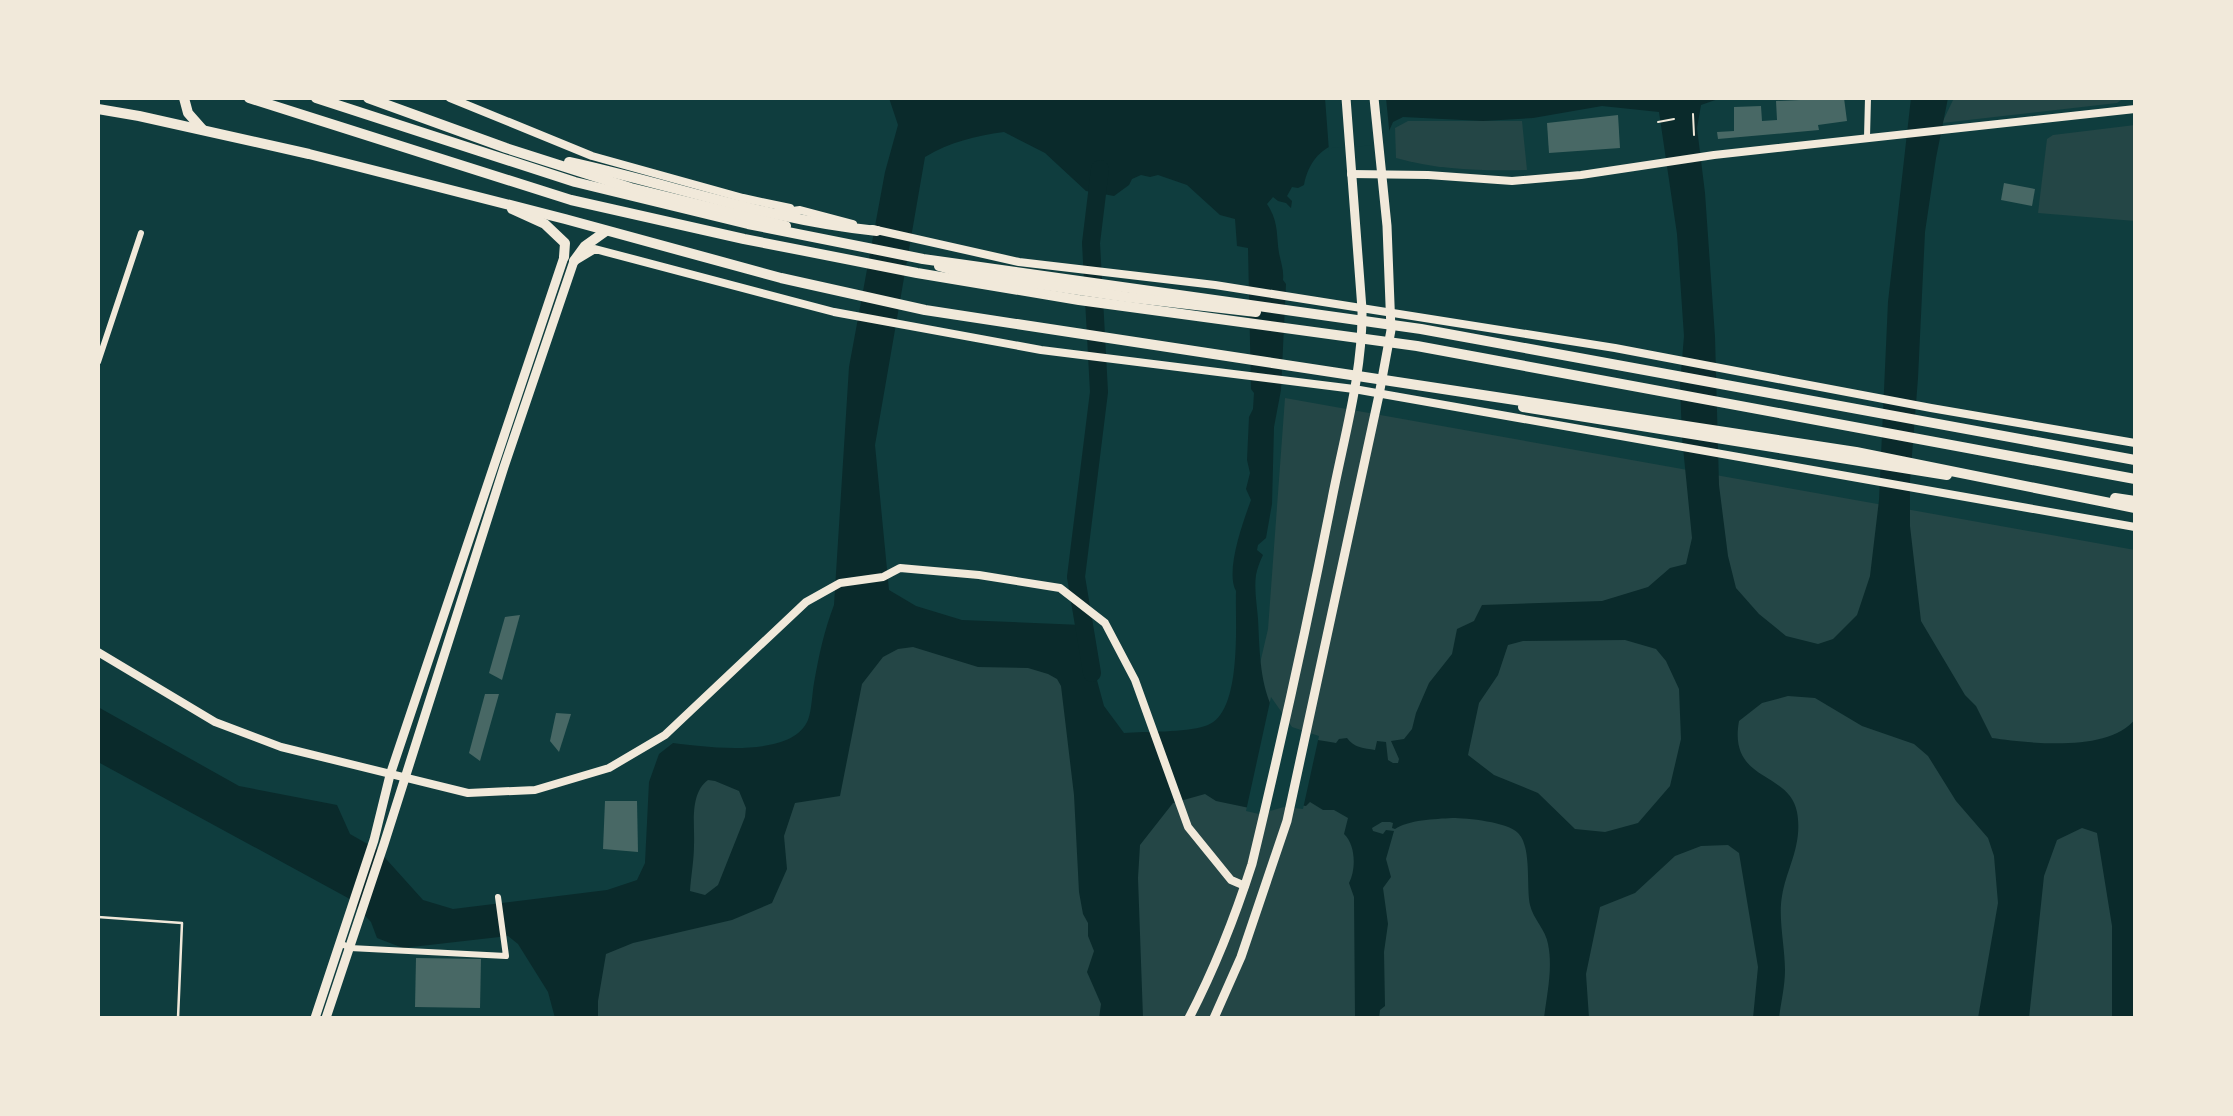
<svg xmlns="http://www.w3.org/2000/svg" width="2233" height="1116" viewBox="0 0 2233 1116" font-family="Ubuntu,sans-serif">
<style>
.green{fill:#244646}
.water{fill:#0a2a2b;fill-rule:evenodd}
.pier{fill:#0f3d3e}
.lines{fill:none;stroke-linecap:round;stroke-linejoin:round}
.river{stroke:#0a2a2b;stroke-width:18}
.building{fill:#486865}
.path{stroke:#f1e9da;stroke-width:2}
.service{stroke:#f1e9da;stroke-width:2.5}
.minor{stroke:#f1e9da;stroke-width:6}
.tertiary{stroke:#f1e9da;stroke-width:8}
.secondary{stroke:#f1e9da;stroke-width:9}
.primary{stroke:#f1e9da;stroke-width:10}
.trunk{stroke:#f1e9da;stroke-width:10}
</style>
<rect width="100%" height="100%" fill="#0f3d3e"/>
<g class="green">
<path d="M1954,98H2124L2117,103L1942,123Z"/>
<path d="M1408,121H1522L1527,170C1484,171 1437,170 1396,158L1395,128Z"/>
<path d="M2135,125V221L2038,213L2047,139L2053,135Z"/>
<path d="M1285,398L2135,550V1018H566L563,956L651,901L683,774L818,747L842,624L1068,639L1091,742L1238,758L1268,629Z"/>
</g>
<path class="water" d="M889,98H1721L1701,105L1697,128L1705,193L1715,337L1719,485L1728,556L1736,588L1759,614L1786,636L1818,644L1833,639L1857,615L1870,576L1879,500L1888,302L1911,98H1948L1936,158L1925,232L1918,378L1910,480V526L1921,621L1965,695L1976,706L1992,738C2028,743 2110,753 2135,719V1018H2112V926L2097,833L2082,828L2057,840L2044,876L2029,1018H1978L1998,903L1994,856L1988,838L1956,801L1928,756L1914,744L1862,726L1815,698L1788,696L1762,703L1739,721C1728,783 1789,770 1797,812C1803,845 1787,867 1782,896C1778,918 1785,947 1785,970C1785,986 1781,1002 1779,1018H1753L1758,967L1739,853L1728,845L1701,846L1675,856L1635,893L1600,907L1586,974L1589,1018H1544C1547,994 1553,968 1548,944C1546,930 1533,919 1530,905C1526,886 1532,847 1518,833C1508,822 1467,818 1452,818C1435,819 1408,820 1395,829L1392,828L1393,823L1390,822H1382L1372,828L1373,831L1383,834L1386,830L1394,831L1386,859L1391,877L1383,888L1388,924L1384,952L1385,1006L1380,1010L1379,1018H1355L1354,897L1349,883C1356,870 1356,845 1344,834L1348,818L1334,810H1323L1310,802L1306,806L1284,803L1259,810L1216,801L1205,794L1173,803L1140,845L1138,878L1143,1018H1099L1101,1004L1087,972L1094,951L1088,936V923L1083,914L1079,892L1074,795L1061,686L1057,679L1048,674L1028,668L978,667L913,647L898,649L883,657L862,684L840,796L795,803L784,836L787,869L772,903L732,920L633,943L606,954L598,1001V1018H555L548,992L518,944L508,936L403,948L377,938L371,922L348,898L98,762V707L239,786L337,805L350,834L378,850L423,900L453,909L607,890L637,880L645,863L649,782L659,754L673,743C705,747 792,759 808,720C812,709 812,694 814,683C819,655 824,631 834,605L849,367L885,172L898,125ZM1602,106L1659,112L1677,234L1684,336L1680,384L1682,437L1692,538L1686,564L1670,568L1648,587L1602,601L1482,605L1474,621L1457,629L1452,654L1429,683L1416,713L1412,729L1404,739L1391,741L1399,759L1398,763H1393L1388,760L1386,742L1377,741L1375,750C1364,748 1354,748 1347,738L1339,739L1336,743C1322,740 1300,739 1289,730C1259,704 1260,655 1258,619C1257,605 1254,589 1256,575C1257,569 1260,561 1263,555L1257,550L1258,545L1266,538L1272,504L1274,427L1281,390L1286,284L1283,280C1284,270 1281,263 1279,253C1276,234 1279,222 1267,204L1273,197L1278,201L1286,203L1291,208L1292,201L1287,196L1292,187L1298,188L1304,185C1314,138 1348,141 1389,131L1393,122L1403,117L1483,121L1533,118ZM1004,132L1045,153L1086,191L1114,196L1129,185L1132,179L1141,175L1150,177L1158,175L1187,185L1220,215L1235,219L1237,246L1248,248L1251,389L1254,393L1253,409L1249,417L1247,460L1250,473L1246,489L1251,500C1243,522 1225,571 1236,591C1235,623 1243,716 1205,726C1184,733 1147,731 1124,733L1104,706L1082,625L962,620L916,606L889,590L875,445L925,157C950,142 975,136 1004,132ZM1625,640L1656,649L1666,661L1679,689L1681,739L1670,786L1638,823L1605,832L1575,829L1538,793L1494,775L1468,755L1479,703L1498,675L1508,645L1523,641ZM708,780L715,781L739,791L746,808L745,817L718,885L705,895L690,891C691,876 694,860 694,845C695,825 689,794 708,780Z"/>
<g class="pier">
<path d="M1325,98H1386L1390,138L1380,145L1332,148L1329,151Z"/>
<path d="M1271,697L1292,727L1319,736L1303,809L1284,807L1259,814L1246,811Z"/>
</g>
<g class="lines">
<path class="river" d="M1092,673L1076,577L1099,392L1091,243L1100,169"/>
</g>
<g class="building">
<path d="M1844,98L1847,121L1818,125L1819,130L1718,139L1717,132L1734,131V107L1761,106L1762,121L1777,120L1776,101Z"/>
<path d="M1618,115L1620,148L1549,153L1547,123Z"/>
<path d="M2004,183L2035,189L2032,206L2001,200Z"/>
<path d="M520,615L502,680L489,673L505,617Z"/>
<path d="M485,694H499L480,761L469,753Z"/>
<path d="M556,713L571,714L559,752L550,741Z"/>
<path d="M605,801H637L638,852L603,849Z"/>
<path d="M416,958L481,959L480,1008L415,1007Z"/>
</g>
<g class="lines">
<g class="path">
<path d="M1693,114L1694,135"/>
<path d="M1658,122L1674,119"/>
</g>
<path class="service" d="M98,917L182,923L178,1018"/>
<g class="minor">
<path d="M1867,137L1868,98"/>
<path d="M98,362L141,233"/>
<path d="M340,943L350,948L506,956L498,897"/>
</g>
<g class="tertiary">
<path d="M450,98L592,156L743,198L790,208"/>
<path d="M1351,174L1428,175L1512,181L1581,175L1714,155L2135,109"/>
<path d="M777,213L800,210L853,224"/>
<path d="M872,229L1019,262L1215,285L1615,348L1931,408L2135,443"/>
<path d="M575,261L595,249L834,312L1041,350L1354,389L2135,527"/>
<path d="M98,652L215,722L281,747L468,793L535,790L609,768L665,735L806,602L840,583L883,577L900,568L979,575L1060,588L1105,623L1135,680L1188,827L1231,880L1245,886"/>
</g>
<g class="secondary">
<path d="M315,1018L374,840L390,775L564,257"/>
<path d="M326,1018L384,844L504,467L574,261"/>
<path d="M1189,1018C1215,968 1235,917 1252,864C1281,743 1308,621 1332,499C1344,437 1363,372 1362,309L1346,98"/>
<path d="M1214,1018L1241,957L1287,821L1379,395L1391,330L1387,226L1374,98"/>
</g>
<g class="primary">
<path d="M512,209L545,224L565,243L564,257"/>
<path d="M574,261L585,246L606,231"/>
</g>
<g class="trunk">
<path d="M184,98L188,113L203,130"/>
<path d="M249,98L571,200L744,239L917,273L1079,300L1417,346L2135,479"/>
<path d="M316,98L575,182L748,224L923,259L1421,329L2135,460"/>
<path d="M368,98L506,148L631,188L786,226"/>
<path d="M98,109L139,116L309,154L565,219L781,278L925,310L1856,452L2135,508"/>
<path d="M569,162C671,184 772,221 877,231"/>
<path d="M939,266L964,273L1127,297L1256,312"/>
<path d="M1523,407L1947,475"/>
<path d="M2115,498L2135,501"/>
</g>
</g>
<rect width="2233" height="1116" fill="none" stroke="#f1e9da" stroke-width="200"/>
</svg>
